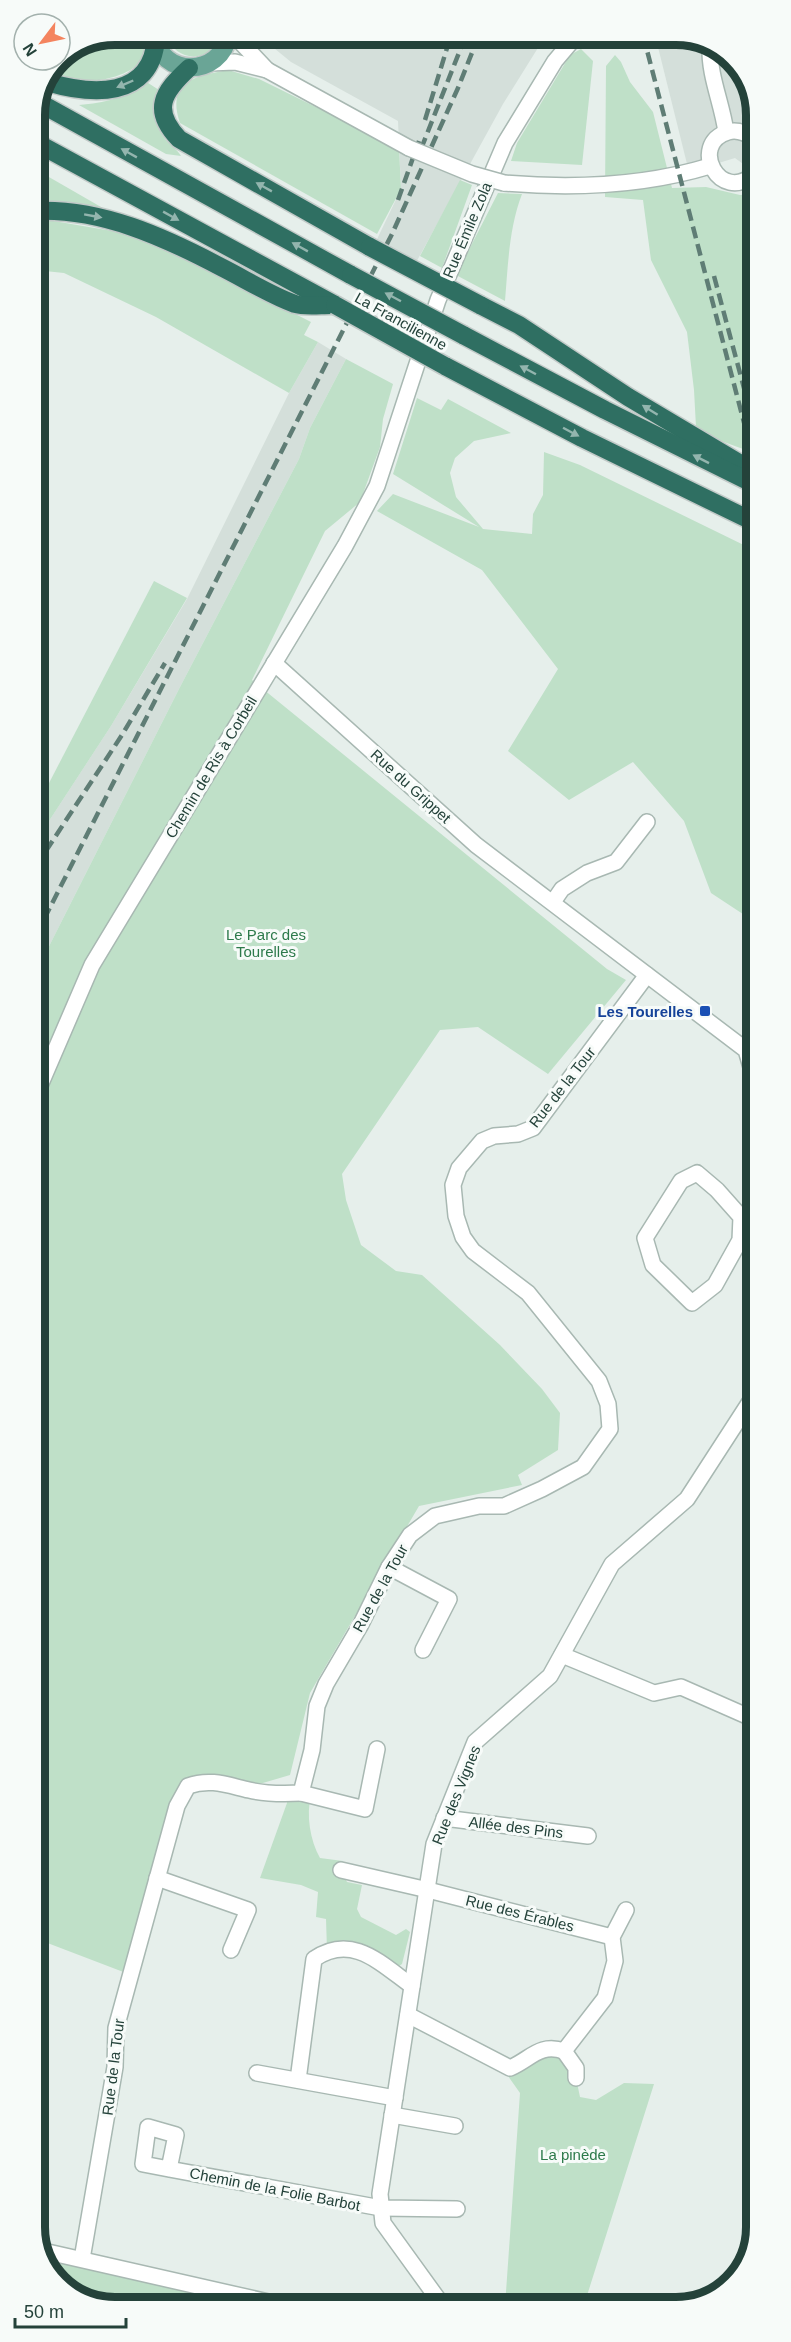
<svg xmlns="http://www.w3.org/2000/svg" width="791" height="2342" viewBox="0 0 791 2342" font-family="Helvetica,sans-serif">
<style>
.built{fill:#d4dfda}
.green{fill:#bfe0c8}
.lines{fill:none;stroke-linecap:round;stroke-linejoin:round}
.minor-casing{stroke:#a8b8b2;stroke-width:18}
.major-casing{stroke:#c2cac8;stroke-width:21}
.highway-casing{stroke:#c2cac8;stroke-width:21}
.minor{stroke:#fff;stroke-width:15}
.major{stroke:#6aa596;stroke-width:18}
.highway{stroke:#2f6f62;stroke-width:18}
.rail{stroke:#5f7d75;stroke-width:4.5;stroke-dasharray:12 6;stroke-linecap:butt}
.minor-bridge-casing{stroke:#a8b8b2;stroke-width:18;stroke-linecap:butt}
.highway-bridge-casing{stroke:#c2cac8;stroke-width:21;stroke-linecap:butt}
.minor-bridge{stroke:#fff;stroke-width:15}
.highway-bridge{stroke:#2f6f62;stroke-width:18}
.oneway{fill:#93b5ae}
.transit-dot{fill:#1a4fb4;stroke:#f7fbf9;stroke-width:2}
.labels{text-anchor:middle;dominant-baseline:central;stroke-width:6;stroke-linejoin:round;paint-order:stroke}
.street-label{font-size:15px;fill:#24423a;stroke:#f7fbf9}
.park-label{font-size:15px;fill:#2d7a4b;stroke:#f7fbf9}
.transit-label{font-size:15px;font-weight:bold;fill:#164399;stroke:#f7fbf9;text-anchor:end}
.rim{fill:none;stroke:#24423a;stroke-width:8}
</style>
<rect width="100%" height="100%" fill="#e6efeb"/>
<g class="built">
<path d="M258,35H546L503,104L408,277L369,256L401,189L398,121L291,62Z"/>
<path d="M655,35H682L729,54L754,95V172L735,158L689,172Z"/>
<path d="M318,342L346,359L310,428L299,459L180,687L36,972V841L111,726L187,599L289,393Z"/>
</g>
<g class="green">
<path d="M115,35H145C145,44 146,54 140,62C128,77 92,84 74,80C67,79 59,74 52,71L60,57Z"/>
<path d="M167,35H219C212,64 174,63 167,35Z"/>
<path d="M581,49L593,61L582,165L511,161L517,143L570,55Z"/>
<path d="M615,55L621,62L630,82L653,112L672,188L706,187L740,195L754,194V453L713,438L696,427L694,390L687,332L651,260L643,200L605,197L606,66Z"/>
<path d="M228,70L259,79L399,148L401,189L377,234L180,123C166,82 194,76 228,70Z"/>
<path d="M145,81L159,90C153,107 153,123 165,139C170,145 177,149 181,156L166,154L79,105C105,103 125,98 145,81Z"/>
<path d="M35,169L108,211L35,204Z"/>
<path d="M460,180L472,185L442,268L420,256Z"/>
<path d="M498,193L522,194C509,228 508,265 505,301L456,275Z"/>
<path d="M42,219L124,233L168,249L311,322L304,335L318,342L289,393L156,317L64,273L35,270V220Z"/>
<path d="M346,359L393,384L383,419L380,447L360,502L325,531L252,680L607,969L626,980L548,1074L478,1027L440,1030L342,1174L346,1200L361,1245L396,1271L422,1275L500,1345L542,1389L560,1413L558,1450L518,1475L522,1485L419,1506L310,1693L290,1775L256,1785L194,1775L126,1973L37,1939L36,972L180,687L299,459L310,428Z"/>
<path d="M417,398L441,410L448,399L511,433L474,441L455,458L450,473L456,497L483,529L532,534L533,514L543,495L544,452L580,465L754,550L755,922L711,893L684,821L633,762L569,800L508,751L558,669L482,570L377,511L393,494L479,527L393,474Z"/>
<path d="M154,581L187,598L111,726L36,841L35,810Z"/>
<path d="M287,1794L311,1795C306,1815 310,1840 320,1858L343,1861L341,1870L347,1882L362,1885L357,1909L361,1917L396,1935L406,1929L410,1932L402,1964L396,1968L367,1955L327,1950L326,1919L316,1917L318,1892L301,1885L260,1878L287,1803Z"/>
<path d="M557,2052L576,2078L580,2097L596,2100L624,2083L654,2084L584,2305L505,2306L520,2093L508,2076L532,2059Z"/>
<path d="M43,2258L252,2307H109L62,2288Z"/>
</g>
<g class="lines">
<defs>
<g id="minor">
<path d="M234,35L267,70"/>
<path d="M710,47C709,76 722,103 726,132"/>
<path d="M210,63L235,62L267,70L409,148"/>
<path d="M754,139C746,133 738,129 728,132C688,144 720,205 754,174"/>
<path d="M504,183C574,189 644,186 710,166"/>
<path d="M274,663L476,845L746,1050L755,1081"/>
<path d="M553,902L562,889L587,873L616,862L647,822"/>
<path d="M36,1095L92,965L345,546L377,486L438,300L505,143L555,61L577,35"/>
<path d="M697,1173L717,1190L741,1217L740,1240L715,1285L692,1303L653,1265L645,1238L681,1181Z"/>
<path d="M389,1567L449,1599L423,1650"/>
<path d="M562,1655L654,1693L681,1687L756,1720"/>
<path d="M301,1793L365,1809L377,1749"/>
<path d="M444,1818L588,1836"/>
<path d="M341,1870L428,1890L612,1937"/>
<path d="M157,1878L248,1910L231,1950"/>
<path d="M408,2015L510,2068C531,2059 539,2043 564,2051L605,1998L615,1961L612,1937L626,1910"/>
<path d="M564,2051L576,2068V2078"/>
<path d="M257,2073L395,2098"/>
<path d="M298,2080L314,1959C352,1933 380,1963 412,1986"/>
<path d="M392,2115L455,2126"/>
<path d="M169,2169L176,2135L148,2127L143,2164L169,2169L381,2208L457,2209"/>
<path d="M39,2250L290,2307"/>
<path d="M82,2259L115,2067L116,2028L177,1806L188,1786C210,1778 227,1785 249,1790C266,1794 283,1794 301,1793L312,1750L317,1706L326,1684L360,1626L389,1567L410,1535L435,1516L479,1506H504L542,1489L583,1467L610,1429L608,1404L599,1381L528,1293L473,1251L463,1237L456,1216L453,1185L459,1168L482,1141L494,1136L518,1134L533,1128L647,975"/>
<path d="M443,2306L383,2223L380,2194L434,1844L475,1742L550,1676L612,1564L687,1499L755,1394"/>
</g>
<path id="major" d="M155,35C159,78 222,78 228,35"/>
<g id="highway">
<path d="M189,68C163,92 151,110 179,139L370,247"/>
<path d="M47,82C91,95 151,100 156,39"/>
<path d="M38,102L351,275"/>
<path d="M35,142L335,305"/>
<path d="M35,211C101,208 164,237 221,267C245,279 270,295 295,304C305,307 320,305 331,305"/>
<path d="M480,305L519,325L628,397L754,472"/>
<path d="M463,335L605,410L754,484"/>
<path d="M445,366L582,438L754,522"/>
</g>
</defs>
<use href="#minor" class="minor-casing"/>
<use href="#major" class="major-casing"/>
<use href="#highway" class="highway-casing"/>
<use href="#minor" class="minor"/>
<use href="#major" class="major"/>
<use href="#highway" class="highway"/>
<g class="rail">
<path d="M643,35L754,461"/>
<path d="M425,120L451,35"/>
<path d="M421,149L466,35"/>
<path d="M398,200L419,141"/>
<path d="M714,276L752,418"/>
<path d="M36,866L122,735L165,663"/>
<path d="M36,935L392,234L458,88L479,35"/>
</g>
<defs>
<path id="minor-bridge" d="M409,148L472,174L504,183"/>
<g id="highway-bridge">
<path d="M370,247L480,305"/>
<path d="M351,275L463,335"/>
<path d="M335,305L445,366"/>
</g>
</defs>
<use href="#minor-bridge" class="minor-bridge-casing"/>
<use href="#highway-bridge" class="highway-bridge-casing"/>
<use href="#minor-bridge" class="minor-bridge"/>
<use href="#highway-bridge" class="highway-bridge"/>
</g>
<defs><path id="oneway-solid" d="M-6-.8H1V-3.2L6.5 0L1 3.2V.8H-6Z" transform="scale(1.5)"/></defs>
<g class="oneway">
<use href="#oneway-solid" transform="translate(125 84) rotate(157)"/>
<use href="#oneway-solid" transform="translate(129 153) rotate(-151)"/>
<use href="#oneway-solid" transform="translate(264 187) rotate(-151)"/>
<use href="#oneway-solid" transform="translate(93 216) rotate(10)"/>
<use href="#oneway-solid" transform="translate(171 216) rotate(29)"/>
<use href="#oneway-solid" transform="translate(300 247) rotate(-151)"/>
<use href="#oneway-solid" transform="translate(393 297) rotate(-152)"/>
<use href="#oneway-solid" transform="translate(528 370) rotate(-152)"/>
<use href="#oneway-solid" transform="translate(650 410) rotate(-148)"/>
<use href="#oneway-solid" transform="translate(571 432) rotate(28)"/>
<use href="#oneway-solid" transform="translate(701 459) rotate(-153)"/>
</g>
<rect class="transit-dot" x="699" y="1005" width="12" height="12" rx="3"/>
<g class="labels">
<g class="street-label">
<text transform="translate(467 230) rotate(-67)">Rue Émile Zola</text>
<text transform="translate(401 321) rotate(29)">La Francilienne</text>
<text transform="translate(211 767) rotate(-59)">Chemin de Ris à Corbeil</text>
<text transform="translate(411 786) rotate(42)">Rue du Grippet</text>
<text transform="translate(562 1087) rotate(-52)">Rue de la Tour</text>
<text transform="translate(380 1588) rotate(-61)">Rue de la Tour</text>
<text transform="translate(456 1795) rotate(-68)">Rue des Vignes</text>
<text transform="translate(516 1827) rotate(7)">Allée des Pins</text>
<text transform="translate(520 1913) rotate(14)">Rue des Érables</text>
<text transform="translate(113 2067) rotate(-83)">Rue de la Tour</text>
<text transform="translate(275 2189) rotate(11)">Chemin de la Folie Barbot</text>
</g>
<g class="park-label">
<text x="266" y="934">Le Parc des<tspan x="266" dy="17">Tourelles</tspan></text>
<text x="573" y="2154">La pinède</text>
</g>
<g class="transit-label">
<text x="693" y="1011">Les Tourelles</text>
</g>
</g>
<path d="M0 0H791V2342H0ZM115 45H676A70 70 0 0 1 746 115V2227A70 70 0 0 1 676 2297H115A70 70 0 0 1 45 2227V115A70 70 0 0 1 115 45Z" fill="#f7fbf9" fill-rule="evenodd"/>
<path class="rim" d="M115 45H676A70 70 0 0 1 746 115V2227A70 70 0 0 1 676 2297H115A70 70 0 0 1 45 2227V115A70 70 0 0 1 115 45Z"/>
<g transform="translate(42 42) rotate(238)"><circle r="28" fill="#f7fbf9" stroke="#a3b1ad" stroke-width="1.5"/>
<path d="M0-4.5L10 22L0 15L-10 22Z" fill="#f4845f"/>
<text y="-9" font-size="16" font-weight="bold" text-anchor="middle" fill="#24423a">N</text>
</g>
<path d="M15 2318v9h111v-9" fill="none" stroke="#24423a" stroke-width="3"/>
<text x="24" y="2318" font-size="18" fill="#24423a" stroke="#f7fbf9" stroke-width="4.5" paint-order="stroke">50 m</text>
</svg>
